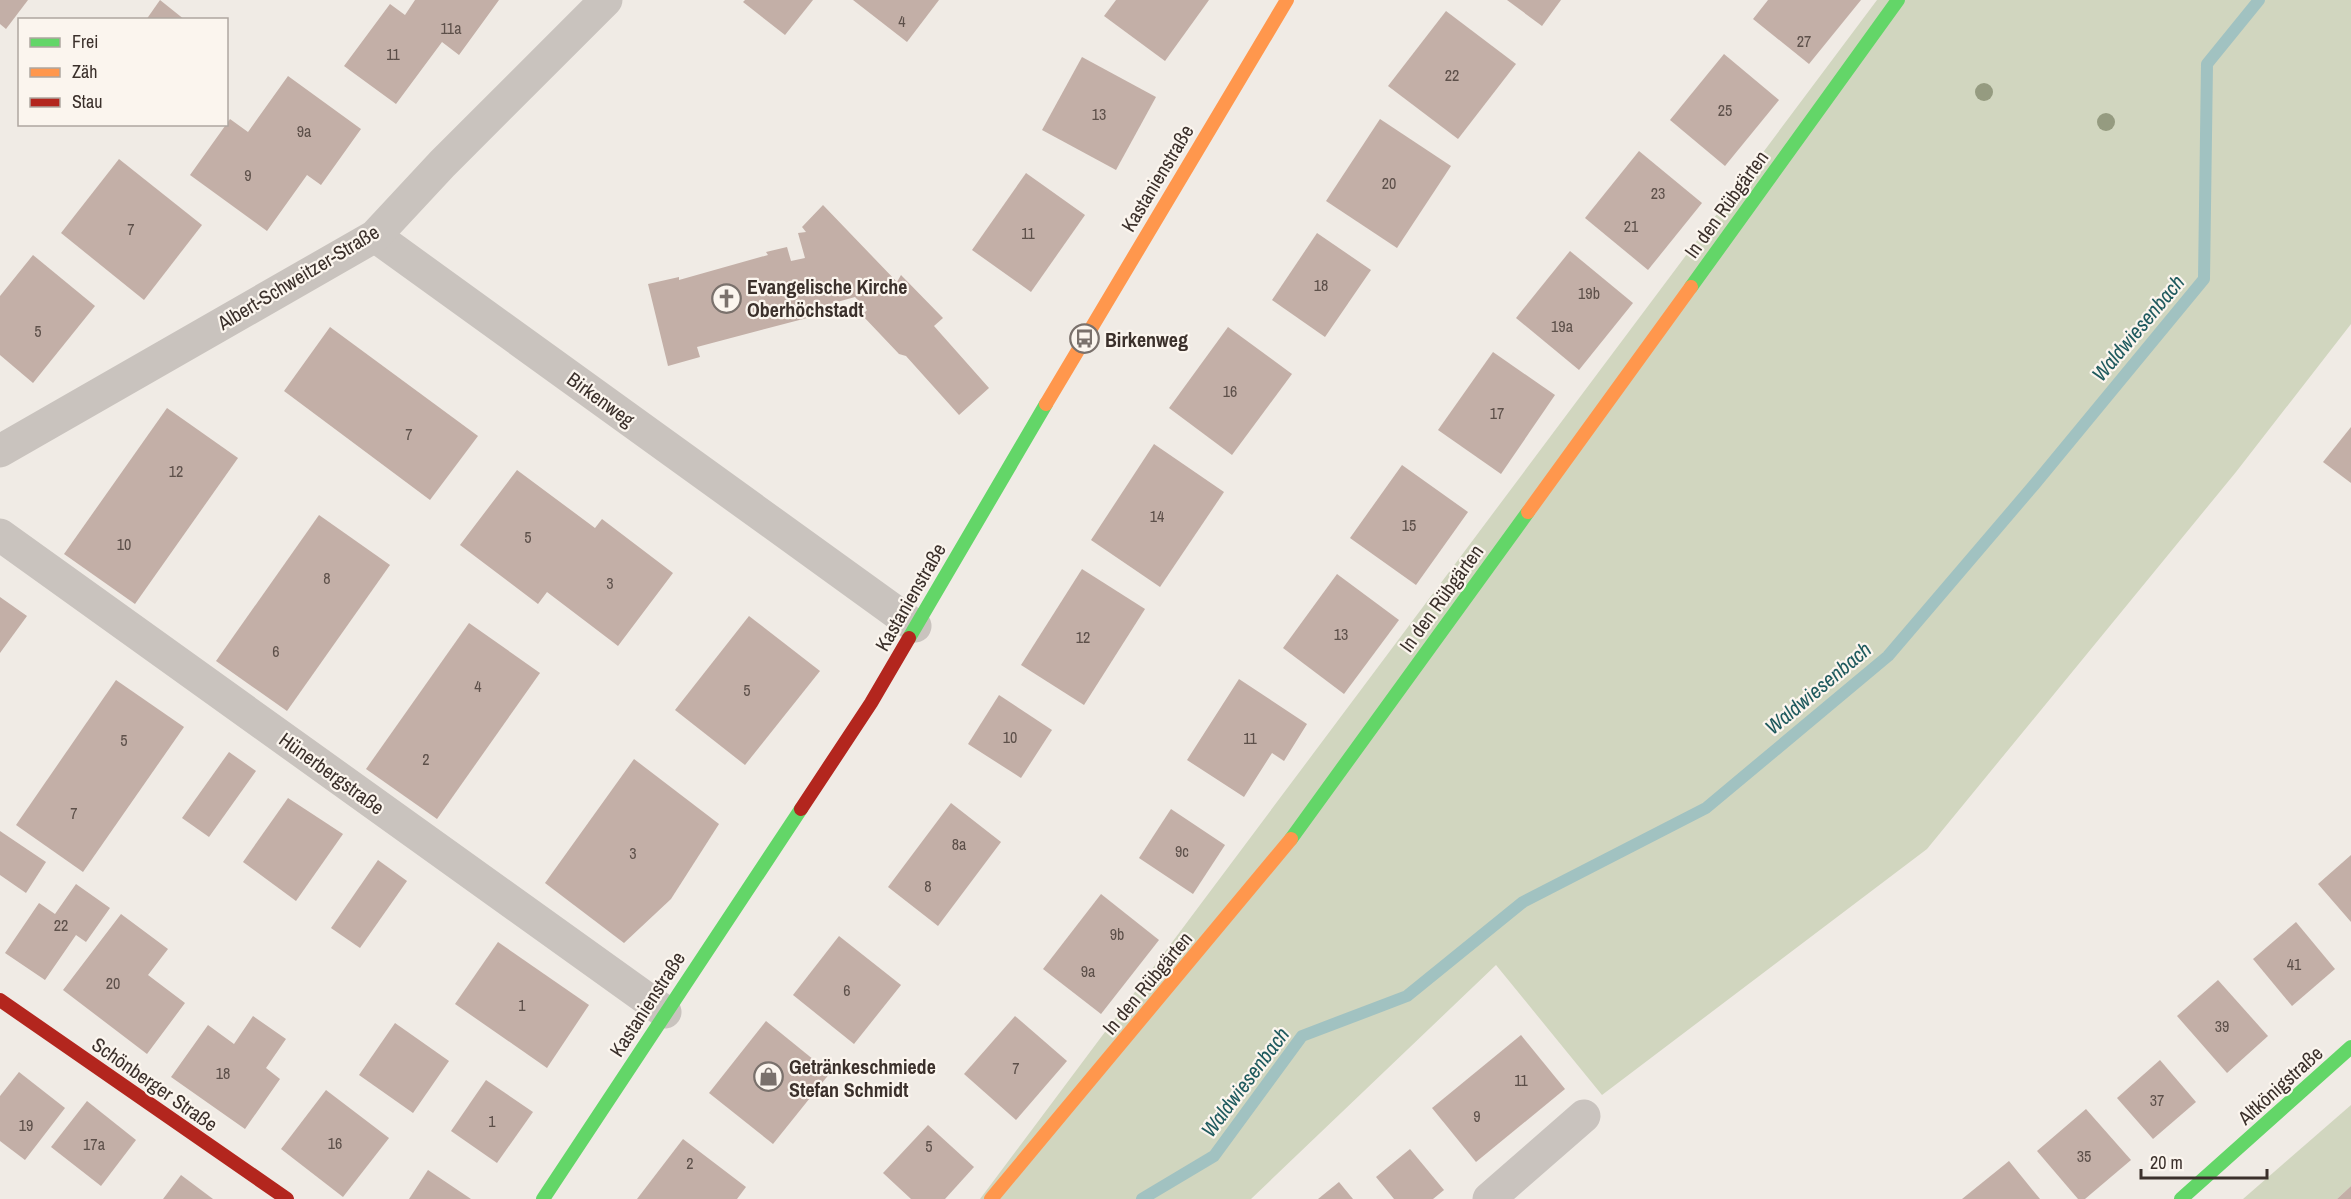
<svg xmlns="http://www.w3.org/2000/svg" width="2351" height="1199" viewBox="0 0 2351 1199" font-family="'Archivo Narrow',sans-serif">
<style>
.green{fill:#d1d6bf}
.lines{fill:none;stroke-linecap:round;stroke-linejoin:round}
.stream{stroke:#a1c2c1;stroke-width:12}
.building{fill:#c3afa7}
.street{stroke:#c9c3be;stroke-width:33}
.fast{stroke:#63d668;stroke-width:14}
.slow{stroke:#ff974d;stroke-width:14}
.jam{stroke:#b3261e;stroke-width:14}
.tree{fill:#959b80}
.labels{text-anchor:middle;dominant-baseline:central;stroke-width:4.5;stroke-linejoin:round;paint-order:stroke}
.number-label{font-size:16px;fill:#5d504a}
.street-label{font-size:20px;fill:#3b302b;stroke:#fbf5ee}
.poi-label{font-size:20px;font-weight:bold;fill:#3b302b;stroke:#fbf5ee;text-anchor:start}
.water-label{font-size:21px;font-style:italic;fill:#1f5a5e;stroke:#fbf5ee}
</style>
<rect width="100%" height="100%" fill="#f0ebe5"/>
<g class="green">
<path d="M1877,0H2351V324L2236,472L1927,849L1602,1095L1496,965L1251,1199H980Z"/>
<path d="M2351,1105V1186L2337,1199H2243Z"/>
</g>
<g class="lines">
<path class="stream" d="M1142,1199L1214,1156L1302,1036L1407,996L1523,902L1706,808L1888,656L2034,485L2204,279L2207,64L2259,0"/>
</g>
<g class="building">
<path d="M0,0H28L6,29L0,24Z"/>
<path d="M160,0L185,20H146Z"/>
<path d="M415,0H499L459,55L442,42L396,104L344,66L390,4L405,15Z"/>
<path d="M745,0H813L785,35L743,2Z"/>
<path d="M853,0H939L907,42Z"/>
<path d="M1116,0H1209L1165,61L1104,16Z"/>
<path d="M1507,0H1561L1542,26Z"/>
<path d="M1768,0H1861L1809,64L1753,19Z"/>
<path d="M1446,11L1516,64L1458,139L1388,86Z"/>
<path d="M1724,54L1779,100L1725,166L1670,120Z"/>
<path d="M1082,57L1156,97L1116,170L1042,130Z"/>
<path d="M288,76L361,129L321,185L307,175L267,231L190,175L230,119L248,132Z"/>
<path d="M1380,119L1451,166L1397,248L1326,201Z"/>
<path d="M1639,151L1702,203L1648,270L1585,218Z"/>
<path d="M119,159L202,225L144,300L61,233Z"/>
<path d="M1026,173L1085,215L1031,292L972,250Z"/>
<path d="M823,205L897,282L901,275L943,318L934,326L989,388L959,415L906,356L899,354L862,315L867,310L855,297L805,311L807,318L697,347L700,357L668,366L648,284L679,277V280L768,255L766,252L787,247L791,261L805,258L798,233L806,232L802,227Z"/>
<path d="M1317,233L1371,270L1325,337L1272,300Z"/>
<path d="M1570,251L1633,303L1579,370L1516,318Z"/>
<path d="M33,255L95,306L33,383L0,355V296Z"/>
<path d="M330,327L478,436L430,500L284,391Z"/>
<path d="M1228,327L1292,374L1232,455L1169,408Z"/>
<path d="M1493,352L1555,395L1501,474L1438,430Z"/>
<path d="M167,408L238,458L135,604L64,554Z"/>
<path d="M2351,427V483L2323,462Z"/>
<path d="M1154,444L1224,492L1160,587L1091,540Z"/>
<path d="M1402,465L1468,512L1416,585L1350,538Z"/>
<path d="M517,470L595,528L602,519L673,573L618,646L547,592L538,604L460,545Z"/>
<path d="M319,515L390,565L287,711L216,661Z"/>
<path d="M1082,569L1145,609L1084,705L1021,665Z"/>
<path d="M1337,574L1399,620L1344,694L1283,648Z"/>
<path d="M0,597L27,616L0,653Z"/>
<path d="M749,616L820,671L745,765L675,710Z"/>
<path d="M469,623L540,673L437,819L366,769Z"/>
<path d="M1239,679L1307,724L1284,761L1272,753L1244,797L1187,760Z"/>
<path d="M116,680L184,727L83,872L16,825Z"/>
<path d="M999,695L1052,730L1021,778L968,744Z"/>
<path d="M229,752L256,771L209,837L182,818Z"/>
<path d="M634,759L719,824L671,899L624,943L545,883Z"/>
<path d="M288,798L343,834L296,901L243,862Z"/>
<path d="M951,803L1001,842L938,926L888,887Z"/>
<path d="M1171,809L1225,845L1193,894L1139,858Z"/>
<path d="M0,831L46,862L26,893L0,875Z"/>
<path d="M2351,855V922L2318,884Z"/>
<path d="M378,860L407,881L360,948L331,928Z"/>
<path d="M76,884L110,908L86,942L76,935L45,980L5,953L39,903L55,914Z"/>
<path d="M1101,894L1159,940L1101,1014L1043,969Z"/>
<path d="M121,914L168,949L148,975L185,1003L147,1054L63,990Z"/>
<path d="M2296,922L2335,969L2292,1006L2253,959Z"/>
<path d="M839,936L901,985L854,1044L793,995Z"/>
<path d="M498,942L589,1005L547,1068L455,1004Z"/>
<path d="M2218,980L2268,1036L2227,1073L2177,1016Z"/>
<path d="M253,1016L286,1039L266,1068L280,1079L245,1129L171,1077L208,1025L234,1044Z"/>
<path d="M1015,1016L1067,1061L1016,1120L964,1074Z"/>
<path d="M766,1021L830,1073L773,1144L709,1093Z"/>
<path d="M395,1023L449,1061L413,1113L359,1075Z"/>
<path d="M1521,1035L1565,1089L1476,1162L1432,1108Z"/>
<path d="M2160,1060L2196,1102L2153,1139L2117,1098Z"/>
<path d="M19,1072L65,1108L25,1160L0,1141V1096Z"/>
<path d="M486,1080L533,1112L497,1163L451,1131Z"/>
<path d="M326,1090L389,1138L343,1197L281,1149Z"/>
<path d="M87,1101L136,1140L101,1186L51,1147Z"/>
<path d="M2086,1109L2131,1160L2085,1199H2078L2037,1151Z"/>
<path d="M928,1125L974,1167L945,1199H911L883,1173Z"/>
<path d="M683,1139L746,1187L737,1199H637Z"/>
<path d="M1410,1149L1444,1190L1433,1199H1394L1376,1177Z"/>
<path d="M2009,1161L2040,1199H1962Z"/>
<path d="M428,1170L471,1199H409Z"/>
<path d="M181,1175L213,1199H163Z"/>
<path d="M1339,1182L1353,1199H1318Z"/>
<path d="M2351,1186V1199H2337Z"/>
</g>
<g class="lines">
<g class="street">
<path d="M375,236L915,626"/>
<path d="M0,451L375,236L442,164L606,0"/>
<path d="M0,535L665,1012"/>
<path d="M1489,1199L1584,1116"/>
</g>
<g class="fast">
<path d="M1691,287L1898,0"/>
<path d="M909,638L1046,404"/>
<path d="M1291,839L1528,512"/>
<path d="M543,1199L801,809"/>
<path d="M2181,1199L2351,1047"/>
</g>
<g class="slow">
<path d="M1046,404L1287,0"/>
<path d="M1528,512L1691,287"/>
<path d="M991,1199L1291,839"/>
</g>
<g class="jam">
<path d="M801,809L871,703L909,638"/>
<path d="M0,1000L287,1199"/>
</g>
</g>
<g class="tree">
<circle cx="1984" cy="92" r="9"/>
<circle cx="2106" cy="122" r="9"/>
</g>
<defs>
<symbol id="church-ring" viewBox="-11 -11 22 22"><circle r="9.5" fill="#fbf5ee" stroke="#7a716c" stroke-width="1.5"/><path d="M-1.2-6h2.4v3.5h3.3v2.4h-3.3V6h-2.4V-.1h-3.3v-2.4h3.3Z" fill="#7a716c"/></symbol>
<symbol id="bus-ring" viewBox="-11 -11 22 22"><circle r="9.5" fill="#fbf5ee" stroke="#7a716c" stroke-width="1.5"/><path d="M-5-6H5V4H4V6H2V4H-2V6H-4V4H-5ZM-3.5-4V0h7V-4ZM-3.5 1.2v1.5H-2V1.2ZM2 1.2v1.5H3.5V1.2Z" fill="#7a716c"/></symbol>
<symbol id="shop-ring" viewBox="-11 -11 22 22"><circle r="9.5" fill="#fbf5ee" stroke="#7a716c" stroke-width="1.5"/><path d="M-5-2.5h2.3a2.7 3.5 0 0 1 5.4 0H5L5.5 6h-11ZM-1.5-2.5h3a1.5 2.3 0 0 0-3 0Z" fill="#7a716c"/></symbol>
</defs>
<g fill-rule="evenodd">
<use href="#church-ring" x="710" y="282" width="33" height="33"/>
<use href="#bus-ring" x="1068" y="322" width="33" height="33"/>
<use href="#shop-ring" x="752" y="1060" width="33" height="33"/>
</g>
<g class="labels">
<g class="number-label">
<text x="902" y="21">4</text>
<text x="451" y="28">11a</text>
<text x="1804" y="41">27</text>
<text x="393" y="54">11</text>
<text x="1452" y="75">22</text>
<text x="1725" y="110">25</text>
<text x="1099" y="114">13</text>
<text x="304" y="131">9a</text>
<text x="248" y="175">9</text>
<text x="1389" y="183">20</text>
<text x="1658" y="193">23</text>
<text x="1631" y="226">21</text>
<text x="131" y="229">7</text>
<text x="1028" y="233">11</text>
<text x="1321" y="285">18</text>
<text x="1589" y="293">19b</text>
<text x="1562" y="326">19a</text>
<text x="38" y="331">5</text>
<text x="1230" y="391">16</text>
<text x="1497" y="413">17</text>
<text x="409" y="434">7</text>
<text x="176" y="471">12</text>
<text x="1157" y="516">14</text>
<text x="1409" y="525">15</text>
<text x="528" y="537">5</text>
<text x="124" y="544">10</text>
<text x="327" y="578">8</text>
<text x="610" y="583">3</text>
<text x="1341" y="634">13</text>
<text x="1083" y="637">12</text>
<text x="276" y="651">6</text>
<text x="478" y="686">4</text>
<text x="747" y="690">5</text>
<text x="1010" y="737">10</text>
<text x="1250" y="738">11</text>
<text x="124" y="740">5</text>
<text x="426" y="759">2</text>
<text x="74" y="813">7</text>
<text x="959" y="844">8a</text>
<text x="1182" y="851">9c</text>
<text x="633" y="853">3</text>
<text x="928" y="886">8</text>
<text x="61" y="925">22</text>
<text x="1117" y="934">9b</text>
<text x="2294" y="964">41</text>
<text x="1088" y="971">9a</text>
<text x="113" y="983">20</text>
<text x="847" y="990">6</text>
<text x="522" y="1005">1</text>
<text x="2222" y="1026">39</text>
<text x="1016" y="1068">7</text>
<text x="223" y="1073">18</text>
<text x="1521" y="1080">11</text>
<text x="2157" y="1100">37</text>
<text x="1477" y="1116">9</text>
<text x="492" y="1121">1</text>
<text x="26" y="1125">19</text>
<text x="335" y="1143">16</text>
<text x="94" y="1144">17a</text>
<text x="929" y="1146">5</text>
<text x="2084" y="1156">35</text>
<text x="690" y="1163">2</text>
</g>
<g class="street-label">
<text transform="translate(1157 178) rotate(-59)">Kastanienstraße</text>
<text transform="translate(1726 204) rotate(-54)">In den Rübgärten</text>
<text transform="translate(298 277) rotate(-31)">Albert-Schweitzer-Straße</text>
<text transform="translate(601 399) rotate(36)">Birkenweg</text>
<text transform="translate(910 597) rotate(-60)">Kastanienstraße</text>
<text transform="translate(1441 598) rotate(-54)">In den Rübgärten</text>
<text transform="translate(332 773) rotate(36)">Hünerbergstraße</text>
<text transform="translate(1147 983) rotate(-50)">In den Rübgärten</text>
<text transform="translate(647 1004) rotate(-57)">Kastanienstraße</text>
<text transform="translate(155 1084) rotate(35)">Schönberger Straße</text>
<text transform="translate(2280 1085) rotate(-42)">Altkönigstraße</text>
</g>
<g class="poi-label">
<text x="747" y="286">Evangelische Kirche<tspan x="747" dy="23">Oberhöchstadt</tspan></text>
<text x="1105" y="339">Birkenweg</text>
<text x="789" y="1066">Getränkeschmiede<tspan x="789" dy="23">Stefan Schmidt</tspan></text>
</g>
<g class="water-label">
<text transform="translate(2138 328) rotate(-50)">Waldwiesenbach</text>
<text transform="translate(1818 688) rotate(-40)">Waldwiesenbach</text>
<text transform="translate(1245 1082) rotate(-53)">Waldwiesenbach</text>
</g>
</g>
<rect x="18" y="18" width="210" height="108" fill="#fbf5ee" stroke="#aea6a0" stroke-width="1.5"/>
<rect x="30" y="38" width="30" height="9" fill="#63d668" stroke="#aea6a0" stroke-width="1.5"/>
<text x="72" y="48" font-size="18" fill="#3b302b">Frei</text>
<rect x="30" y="68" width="30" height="9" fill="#ff974d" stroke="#aea6a0" stroke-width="1.5"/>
<text x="72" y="78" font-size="18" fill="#3b302b">Zäh</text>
<rect x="30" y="98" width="30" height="9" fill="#b3261e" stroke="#aea6a0" stroke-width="1.5"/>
<text x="72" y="108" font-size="18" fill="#3b302b">Stau</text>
<path d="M2141 1169v9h126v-9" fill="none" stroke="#3b302b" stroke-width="3"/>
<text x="2150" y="1169" font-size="18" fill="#3b302b" stroke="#fbf5ee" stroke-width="4.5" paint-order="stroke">20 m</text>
</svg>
